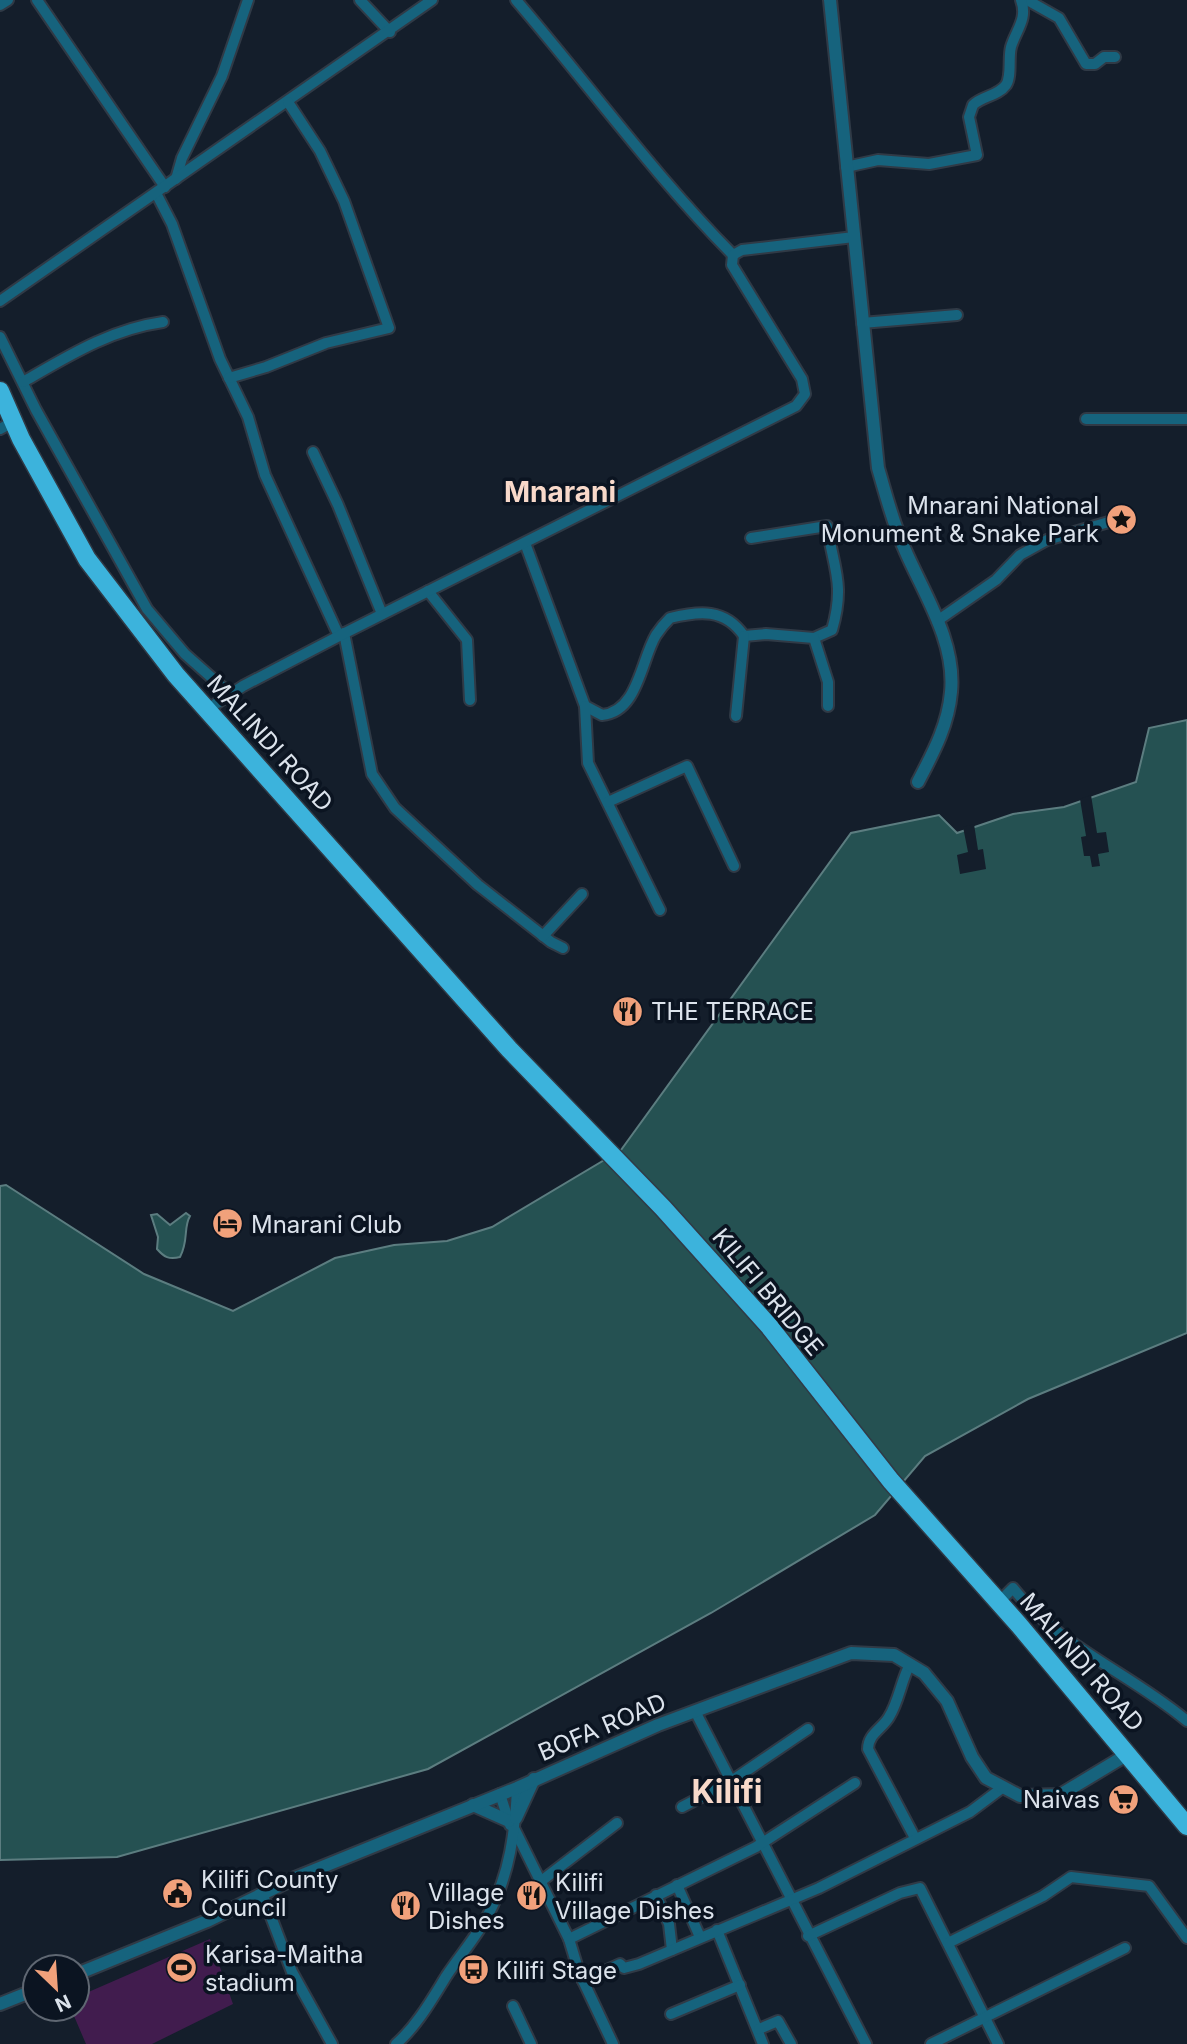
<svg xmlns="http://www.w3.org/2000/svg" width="1187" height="2044" viewBox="0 0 1187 2044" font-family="Inter,sans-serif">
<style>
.pitch{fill:#411c4e}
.water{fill:#255152;stroke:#5c7d80;stroke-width:2}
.pier{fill:#141e2b}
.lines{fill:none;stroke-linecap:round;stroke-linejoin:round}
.minor-casing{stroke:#303a46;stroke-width:14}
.tertiary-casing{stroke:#303a46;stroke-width:16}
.trunk-casing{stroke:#303a46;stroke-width:21}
.minor{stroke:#16637d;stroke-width:10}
.tertiary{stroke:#16637d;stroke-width:12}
.trunk{stroke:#3cb3dc;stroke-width:18}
.labels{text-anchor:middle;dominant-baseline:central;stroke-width:7;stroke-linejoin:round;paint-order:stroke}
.poi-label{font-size:24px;fill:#dce3ec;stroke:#0b1421;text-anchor:start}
.street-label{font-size:24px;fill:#dce3ec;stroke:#0b1421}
.quarter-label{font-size:28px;font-weight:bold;fill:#f8d9ca;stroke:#0b1421}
.district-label{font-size:32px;font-weight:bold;fill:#f8d9ca;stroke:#0b1421}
</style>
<rect width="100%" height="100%" fill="#141e2b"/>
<path class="pitch" d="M210,1939L233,2004L152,2044H86L71,2009H77V1997Z"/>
<g class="water">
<path d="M1187,720V1333L1028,1399L925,1456L875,1515L711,1613L428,1769L117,1857L0,1860V1186L6,1185L144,1274L233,1311L335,1258L394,1245L447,1241L492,1227L621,1150L851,833L939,815L957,833L1013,814L1064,807L1136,782L1149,728Z"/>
<path d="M186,1213L190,1216C183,1228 189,1240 180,1257C169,1260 164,1257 157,1249L158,1237L151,1215L157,1214L170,1225Z"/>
</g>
<g class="pier">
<path d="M1091,795L1097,833L1106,832L1109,852L1098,854L1100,866L1092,867L1090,856H1084L1081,837L1086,836L1080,799Z"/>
<path d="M974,824L978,850L983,849L986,869L960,874L957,855L968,852L963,827Z"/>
</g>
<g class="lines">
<defs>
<g id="minor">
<path d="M37,0L165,187"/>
<path d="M360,0L390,32"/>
<path d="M516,0C589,85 654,175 733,255"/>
<path d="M1027,0L1059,18L1086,64H1095L1104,57H1115"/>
<path d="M0,5L8,0"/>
<path d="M846,167L878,160L929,164L977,155L969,117L973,105C982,96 998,96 1006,85C1012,76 1008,58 1011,47C1016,30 1028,19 1021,0"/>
<path d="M176,179L182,158L222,76L248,0"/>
<path d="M156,193L172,224L220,359L248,417L265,475L339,636"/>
<path d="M0,301L432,0"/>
<path d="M862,323L957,315"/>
<path d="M0,337L36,410L147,609L185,654L230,694"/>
<path d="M229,378L266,367L326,343L389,328L344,201L320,151L288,102"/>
<path d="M23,382C68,356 111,329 163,322"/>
<path d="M1086,419H1187"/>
<path d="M0,429L13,422"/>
<path d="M313,452L338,505L382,614"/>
<path d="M751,538L827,526C834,570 845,584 832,630L814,638"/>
<path d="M525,543L585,706L602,715C638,712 641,660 656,635C660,629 665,623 670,618C699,611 725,608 744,636L766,634L814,638L828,682V706"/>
<path d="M428,591L467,640L470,700"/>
<path d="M937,621L996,580L1020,555L1047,540L1119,519"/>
<path d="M344,633L372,774L395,808L478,885L551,942L563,948"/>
<path d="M585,706L588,763L660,910"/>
<path d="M208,709L243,686L339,636L796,406L805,394L802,379L732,265L733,255L742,250L854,237"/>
<path d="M736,716L744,636"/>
<path d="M608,802L687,766L734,866"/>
<path d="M543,936L582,894"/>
<path d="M999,1602L1013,1588C1059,1647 1130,1673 1187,1721"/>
<path d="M910,1664C901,1681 899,1701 889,1717C882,1729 868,1734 868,1749L915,1838"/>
<path d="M695,1711L866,2044"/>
<path d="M500,1794L510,1825"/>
<path d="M682,1807L730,1782L808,1729"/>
<path d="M515,1830L569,1939L579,1972L613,2044"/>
<path d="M540,1882L617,1823"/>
<path d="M677,1885L700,1937"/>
<path d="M262,1893L292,1972L332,2044"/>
<path d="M656,1895L669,1924L672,1950"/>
<path d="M717,1930L763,2044"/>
<path d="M808,1936L900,1893L920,1888L998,2044"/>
<path d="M569,1939L756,1847L855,1783"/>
<path d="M948,1943L1043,1896L1071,1877L1149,1886L1187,1938"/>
<path d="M583,1981L620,1964L624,1968L639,1964L819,1888L970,1812L1002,1788"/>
<path d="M513,2006L531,2044"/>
<path d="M671,2014L740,1985"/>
<path d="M759,2029L778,2021L791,2044"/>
<path d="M396,2044C417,2026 432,1999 447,1975C461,1954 478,1935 489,1913C510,1873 515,1832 517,1788"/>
<path d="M931,2044L1125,1948"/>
</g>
<g id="tertiary">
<path d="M830,0L878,468C886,495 893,524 905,550C924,594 956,642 951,692C948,726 933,753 918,782"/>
<path d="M473,1805L509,1821"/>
<path d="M516,1818L534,1779"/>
<path d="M77,1974L207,1921L295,1878L517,1788L658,1725L851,1653L894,1655L924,1673L947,1701L972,1757L986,1778L1020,1796L1060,1795L1128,1754"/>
<path d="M0,2004L35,1990"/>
</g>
<path id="trunk" d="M0,391L21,439L87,559L176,675L509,1049L663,1208L769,1326L891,1481L1019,1625L1187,1826"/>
</defs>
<use href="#minor" class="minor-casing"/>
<use href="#tertiary" class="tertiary-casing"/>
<use href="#trunk" class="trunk-casing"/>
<use href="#minor" class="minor"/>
<use href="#tertiary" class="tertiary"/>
<use href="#trunk" class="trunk"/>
</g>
<defs>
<symbol id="sight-disc" viewBox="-11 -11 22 22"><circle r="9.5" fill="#f1a17b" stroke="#0b1421"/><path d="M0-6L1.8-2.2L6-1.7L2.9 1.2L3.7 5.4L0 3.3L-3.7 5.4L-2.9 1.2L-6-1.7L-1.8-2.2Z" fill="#111"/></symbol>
<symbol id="restaurant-disc" viewBox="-11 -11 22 22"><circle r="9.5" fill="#f1a17b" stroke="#0b1421"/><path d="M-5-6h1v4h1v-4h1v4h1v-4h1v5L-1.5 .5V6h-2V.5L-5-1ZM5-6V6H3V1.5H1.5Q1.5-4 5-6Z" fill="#111"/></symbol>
<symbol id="hotel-disc" viewBox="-11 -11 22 22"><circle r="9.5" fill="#f1a17b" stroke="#0b1421"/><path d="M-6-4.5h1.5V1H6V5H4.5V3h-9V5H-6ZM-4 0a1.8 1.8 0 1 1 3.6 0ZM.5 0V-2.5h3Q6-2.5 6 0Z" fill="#111"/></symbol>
<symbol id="supermarket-disc" viewBox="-11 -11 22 22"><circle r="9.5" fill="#f1a17b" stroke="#0b1421"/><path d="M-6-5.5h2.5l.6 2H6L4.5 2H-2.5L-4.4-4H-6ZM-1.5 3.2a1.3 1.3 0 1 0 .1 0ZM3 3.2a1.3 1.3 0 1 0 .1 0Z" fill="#111"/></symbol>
<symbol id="civic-disc" viewBox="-11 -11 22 22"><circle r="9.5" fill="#f1a17b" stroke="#0b1421"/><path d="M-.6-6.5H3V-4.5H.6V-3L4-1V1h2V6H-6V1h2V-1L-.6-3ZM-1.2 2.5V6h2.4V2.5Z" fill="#111"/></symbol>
<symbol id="stadium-disc" viewBox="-11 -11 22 22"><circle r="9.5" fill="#f1a17b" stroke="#0b1421"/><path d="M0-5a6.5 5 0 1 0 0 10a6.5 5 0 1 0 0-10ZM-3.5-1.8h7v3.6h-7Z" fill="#111"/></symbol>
<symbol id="bus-disc" viewBox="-11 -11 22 22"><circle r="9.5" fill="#f1a17b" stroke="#0b1421"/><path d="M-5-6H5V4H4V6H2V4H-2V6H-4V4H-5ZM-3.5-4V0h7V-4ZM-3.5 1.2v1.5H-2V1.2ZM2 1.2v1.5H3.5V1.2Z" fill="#111"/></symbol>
</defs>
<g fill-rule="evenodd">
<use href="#sight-disc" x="1104" y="502" width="35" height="35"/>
<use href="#restaurant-disc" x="610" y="994" width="35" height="35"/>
<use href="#hotel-disc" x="210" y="1206" width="35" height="35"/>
<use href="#supermarket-disc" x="1106" y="1782" width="35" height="35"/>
<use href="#civic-disc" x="160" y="1876" width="35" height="35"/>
<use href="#restaurant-disc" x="514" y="1878" width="35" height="35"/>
<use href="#restaurant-disc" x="388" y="1888" width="35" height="35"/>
<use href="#stadium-disc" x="164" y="1950" width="35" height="35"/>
<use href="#bus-disc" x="456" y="1952" width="35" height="35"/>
</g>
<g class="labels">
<g class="poi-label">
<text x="1099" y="505" text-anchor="end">Mnarani National<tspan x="1099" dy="28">Monument &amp; Snake Park</tspan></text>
<text x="651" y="1011">THE TERRACE</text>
<text x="251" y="1224">Mnarani Club</text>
<text x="1100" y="1799" text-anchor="end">Naivas</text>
<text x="201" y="1879">Kilifi County<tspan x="201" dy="28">Council</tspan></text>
<text x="555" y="1882">Kilifi<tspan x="555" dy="28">Village Dishes</tspan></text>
<text x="428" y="1892">Village<tspan x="428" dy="28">Dishes</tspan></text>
<text x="205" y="1954">Karisa-Maitha<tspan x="205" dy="28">stadium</tspan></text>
<text x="496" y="1970">Kilifi Stage</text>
</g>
<g class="street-label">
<text transform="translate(270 743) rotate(48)">MALINDI ROAD</text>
<text transform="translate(768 1292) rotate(50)">KILIFI BRIDGE</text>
<text transform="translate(1082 1662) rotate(49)">MALINDI ROAD</text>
<text transform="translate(602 1727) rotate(-23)">BOFA ROAD</text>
</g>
<g class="quarter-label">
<text x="560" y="492">Mnarani</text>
</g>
<g class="district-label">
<text x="727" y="1791">Kilifi</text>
</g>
</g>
<g transform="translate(56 1988) rotate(155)"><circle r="33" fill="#0b1421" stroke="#5f6772" stroke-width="2"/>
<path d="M0-5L12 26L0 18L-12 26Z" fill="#f1a17b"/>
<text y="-10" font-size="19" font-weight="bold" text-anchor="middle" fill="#dce3ec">N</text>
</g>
</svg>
